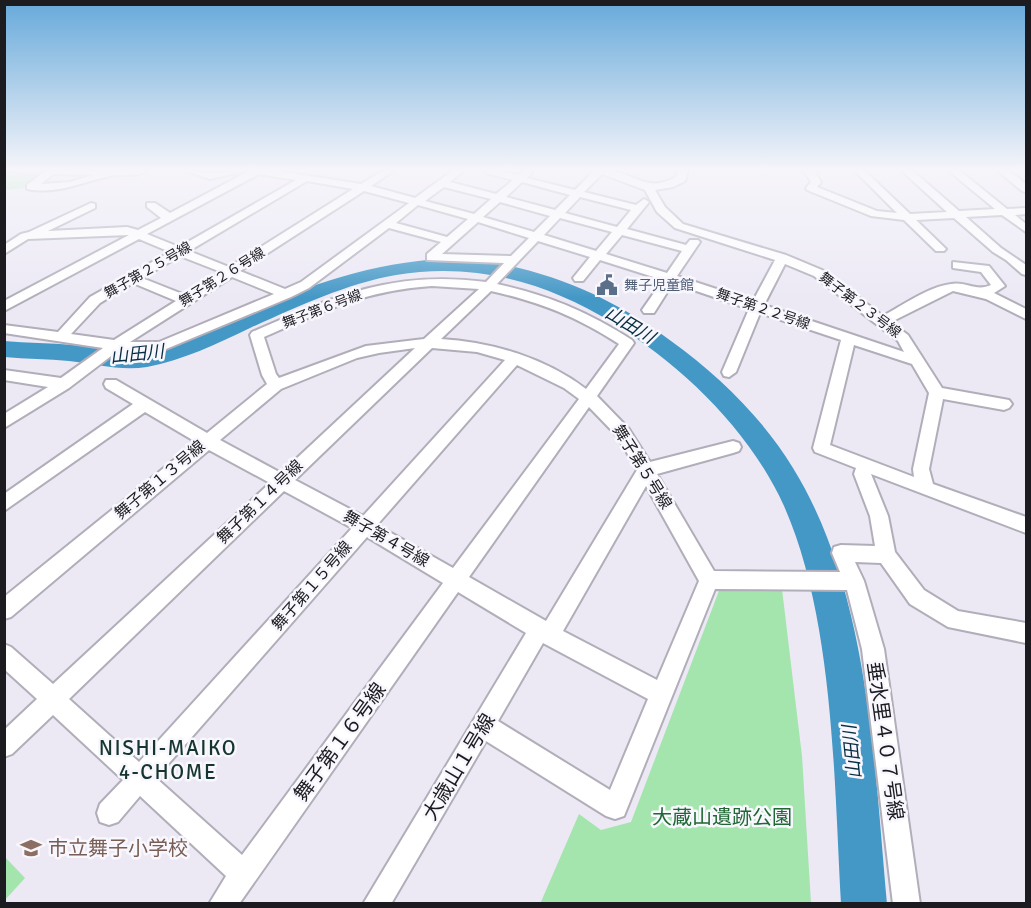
<svg xmlns="http://www.w3.org/2000/svg" width="1031" height="908" viewBox="0 0 1031 908" font-family="Signika,'Noto Sans JP',sans-serif">
<style>
.green{fill:#a4e5ae}
.lines{fill:none;stroke-linecap:round;stroke-linejoin:round}
.river{fill:#4498c6;fill-rule:evenodd}
.street-casing{stroke:#b1aeba;stroke-width:4}
.street{fill:#fff;fill-rule:evenodd}
.labels{text-anchor:middle;dominant-baseline:central;stroke-width:5;stroke-linejoin:round;paint-order:stroke}
.far-street-label{font-size:14px;fill:#1c1c20;stroke:#f9f7fe}
.far-service-label{font-size:14px;fill:#4e5e75;stroke:#f9f7fe;text-anchor:start}
.street-label{font-size:16px;fill:#1c1c20;stroke:#f9f7fe}
.water-label{font-size:18px;font-style:italic;fill:#062d40;stroke:#f9f7fe}
.near-street-label{font-size:20px;fill:#1c1c20;stroke:#f9f7fe}
.near-park-label{font-size:20px;fill:#1f6733;stroke:#f9f7fe}
.near-education-label{font-size:20px;fill:#785e54;stroke:#f9f7fe;text-anchor:start}
.near-neighbourhood-label{font-size:21px;letter-spacing:1.5px;fill:#15352e;stroke:#f9f7fe}
</style>
<rect width="100%" height="100%" fill="#ece9f5"/>
<g class="green">
<path d="M4,171L42,173L24,188L5,190Z"/>
<path d="M720,588L782,589L802,756L811,903L540,904L579,814L601,830L631,822Z"/>
<path d="M4,856L25,878L5,900H4Z"/>
</g>
<g class="lines">
<path class="river" d="M458,258C537,265 607,293 671,341C718,375 762,417 793,468C869,591 874,762 887,904H841C834,780 834,619 784,506C750,431 683,366 613,323C546,282 475,262 396,275C345,284 297,307 250,328C217,344 183,360 147,367C120,371 96,364 69,361C48,359 26,359 4,357V341C27,343 50,343 73,345C99,348 123,354 150,350C187,343 222,323 256,308C321,280 386,260 458,258Z"/>
<defs>
<g id="street">
<path d="M45,171H146C137,178 121,173 110,176C82,182 57,195 27,189V185ZM53,174L93,175L70,182L41,184Z"/>
<path d="M187,171L210,173L245,171L210,179Z"/>
<path d="M249,171H277L361,184L382,171H393L371,186L415,198L452,171H463L450,182L496,194L513,180L486,173L484,171H500L518,175L523,171H530L532,173L527,178L575,190L594,171C600,171 607,170 613,171C640,177 648,192 676,177L678,171H688L685,181L673,187L655,190L665,207L683,224L786,255L822,270L883,316C903,305 928,287 951,284C966,281 976,292 991,285L981,272L953,268V262L989,266L1005,286L994,293L1026,309V319L986,299L953,291L891,322L908,335L942,388L1009,400L1012,404L1009,408L1004,410L943,399L929,469L933,484L1026,517V533L871,474L888,516L895,552L924,590L958,611L1026,623V643L948,627L910,604L881,563L855,562L864,581L884,649L920,904H893L862,649L847,590L715,589L624,816L615,819L606,816L486,741L391,904H363L526,633L458,592L239,904H209L226,876L140,796L118,822L109,825L100,822L97,813L100,804L123,780L53,715L12,754L4,757V730L37,699L4,669V644L11,647L53,684L270,483L209,450L11,617L4,619V597L196,442L145,412L4,511V494L133,404L106,388L104,384L106,380H116L207,433L267,384L262,375L250,335L252,332C335,296 393,270 486,282L504,263L427,260V254L441,242L389,228L309,288L291,297L166,349L137,353L119,350L69,388L4,428V414L48,387L4,380V370L61,378L103,348L4,333V325L58,332L90,297L170,252L139,239L4,311V301L129,235L28,239L4,254V245L21,234L29,232L91,203L95,204V208L48,231L127,227L138,230L161,218L147,207V203H155L170,213ZM259,174L296,180L179,247L147,234ZM602,174L645,190L657,212L675,228L775,260L753,301L677,276L700,242L698,240H690L686,245L627,229L649,202L644,199L636,205L584,192ZM307,181L353,189L229,267L189,251ZM522,182L570,195L555,210L506,197ZM444,187L491,199L474,214L425,201ZM364,191L409,203L301,282L285,289L240,271ZM580,197L631,210L617,227L565,213ZM500,202L550,216L534,232L483,217ZM418,205L468,219L447,237L396,223ZM560,218L612,232L596,251L544,235ZM478,222L529,238L511,256L442,254ZM622,235L682,251L667,273L606,254ZM538,241L590,257L573,278L575,281H583L600,260L663,280L642,310L644,313H654L673,283L749,309L722,372L724,376L729,377L736,372L760,313L841,340L813,448L815,452L856,468L854,474L870,516L875,546L841,545L834,547L832,553L840,572L714,571L657,474L733,453L739,451L741,447L739,443L733,441L650,462L629,429L597,396L634,343L632,340C586,311 550,296 497,284ZM180,256L221,272L185,295L142,278ZM785,264L814,276L898,341L904,352L764,305ZM232,277L274,294L159,342H130ZM133,283L176,301L114,340L71,334L100,303ZM432,286L479,289L424,339L366,346L279,378L276,374L264,337C323,311 367,290 432,286ZM491,291C540,302 577,317 619,344L586,389C545,358 492,342 441,339ZM854,345L912,364L929,393L913,469L914,477L830,445ZM415,348L281,473L220,440L281,389L357,358L379,353ZM432,348L477,352L505,360L363,516L295,480ZM517,365L564,388L579,399L453,568L377,525ZM589,407L618,437L637,470L546,621L469,577ZM646,486L699,581L657,680L563,631ZM284,491L352,528L139,762L69,699ZM367,537L443,583L242,855L156,778ZM543,643L648,699L610,790L498,721Z"/>
<path d="M804,171H814L821,182L817,187L877,211L897,213L855,171H865L910,214L947,212L902,171H913L959,211L995,209L949,171H960L1007,209L1026,208V214L1015,215L1026,224V232L1002,215L966,217L1001,248L1026,265V275L1022,274L1006,260L993,252L954,218L916,220L946,249L944,251H936L904,220L871,216L807,190L806,188L811,182Z"/>
<path d="M998,171H1009L1026,184V192L1022,191Z"/>
</g>
</defs>
<use href="#street" class="street-casing"/>
<use href="#street" class="street"/>
</g>
<linearGradient id="sky" x2="0" y2="1"><stop stop-color="#66a9da"/><stop offset="0.57" stop-color="#f6f5fa"/><stop offset="1" stop-color="#f6f5fa" stop-opacity="0"/></linearGradient>
<rect width="1031" height="298" fill="url(#sky)"/>
<defs>
<symbol id="civic-bare" viewBox="-9 -9 18 18"><path d="M-.6-6.5H3V-4.5H.6V-3L4-1V1h2V6H-6V1h2V-1L-.6-3ZM-1.2 2.5V6h2.4V2.5Z" fill="#5c6f8a" stroke="#f9f7fe" stroke-width="2.5" paint-order="stroke"/></symbol>
<symbol id="school-bare" viewBox="-9 -9 18 18"><path d="M0-5L7-2L0 1L-7-2ZM-4 1L0 2.5L4 1V4Q0 6-4 4Z" fill="#8d6e63" stroke="#f9f7fe" stroke-width="2.5" paint-order="stroke"/></symbol>
</defs>
<g fill-rule="evenodd">
<use href="#civic-bare" x="592" y="270" width="30" height="30"/>
<use href="#school-bare" x="16" y="833" width="30" height="30"/>
</g>
<g class="labels">
<g class="far-street-label">
<text transform="translate(148 270) rotate(-30)">舞子第２５号線</text>
<text transform="translate(222 277) rotate(-32)">舞子第２６号線</text>
<text transform="translate(860 305) rotate(37)">舞子第２３号線</text>
<text transform="translate(322 309) rotate(-21)">舞子第６号線</text>
<text transform="translate(763 309) rotate(19)">舞子第２２号線</text>
</g>
<g class="far-service-label">
<text x="624" y="285">舞子児童館</text>
</g>
<g class="street-label">
<text transform="translate(642 467) rotate(58)">舞子第５号線</text>
<text transform="translate(160 480) rotate(-40)">舞子第１３号線</text>
<text transform="translate(260 502) rotate(-44)">舞子第１４号線</text>
<text transform="translate(386 539) rotate(30)">舞子第４号線</text>
<text transform="translate(312 586) rotate(-49)">舞子第１５号線</text>
</g>
<g class="water-label">
<text transform="translate(630 325) rotate(31)">山田川</text>
<text transform="translate(137 354) rotate(-6)">山田川</text>
<text transform="translate(852 752) rotate(-96)">山田川</text>
</g>
<g class="near-street-label">
<text transform="translate(885 741) rotate(82)">垂水里４０７号線</text>
<text transform="translate(340 742) rotate(-54)">舞子第１６号線</text>
<text transform="translate(459 767) rotate(-59)">大歳山１号線</text>
</g>
<g class="near-park-label">
<text x="722" y="817">大蔵山遺跡公園</text>
</g>
<g class="near-education-label">
<text x="48" y="848">市立舞子小学校</text>
</g>
<g class="near-neighbourhood-label">
<text x="168" y="748">NISHI-MAIKO<tspan x="168" dy="24">4-CHOME</tspan></text>
</g>
</g>
<rect width="1031" height="908" fill="none" stroke="#1c1c20" stroke-width="12"/>
</svg>
